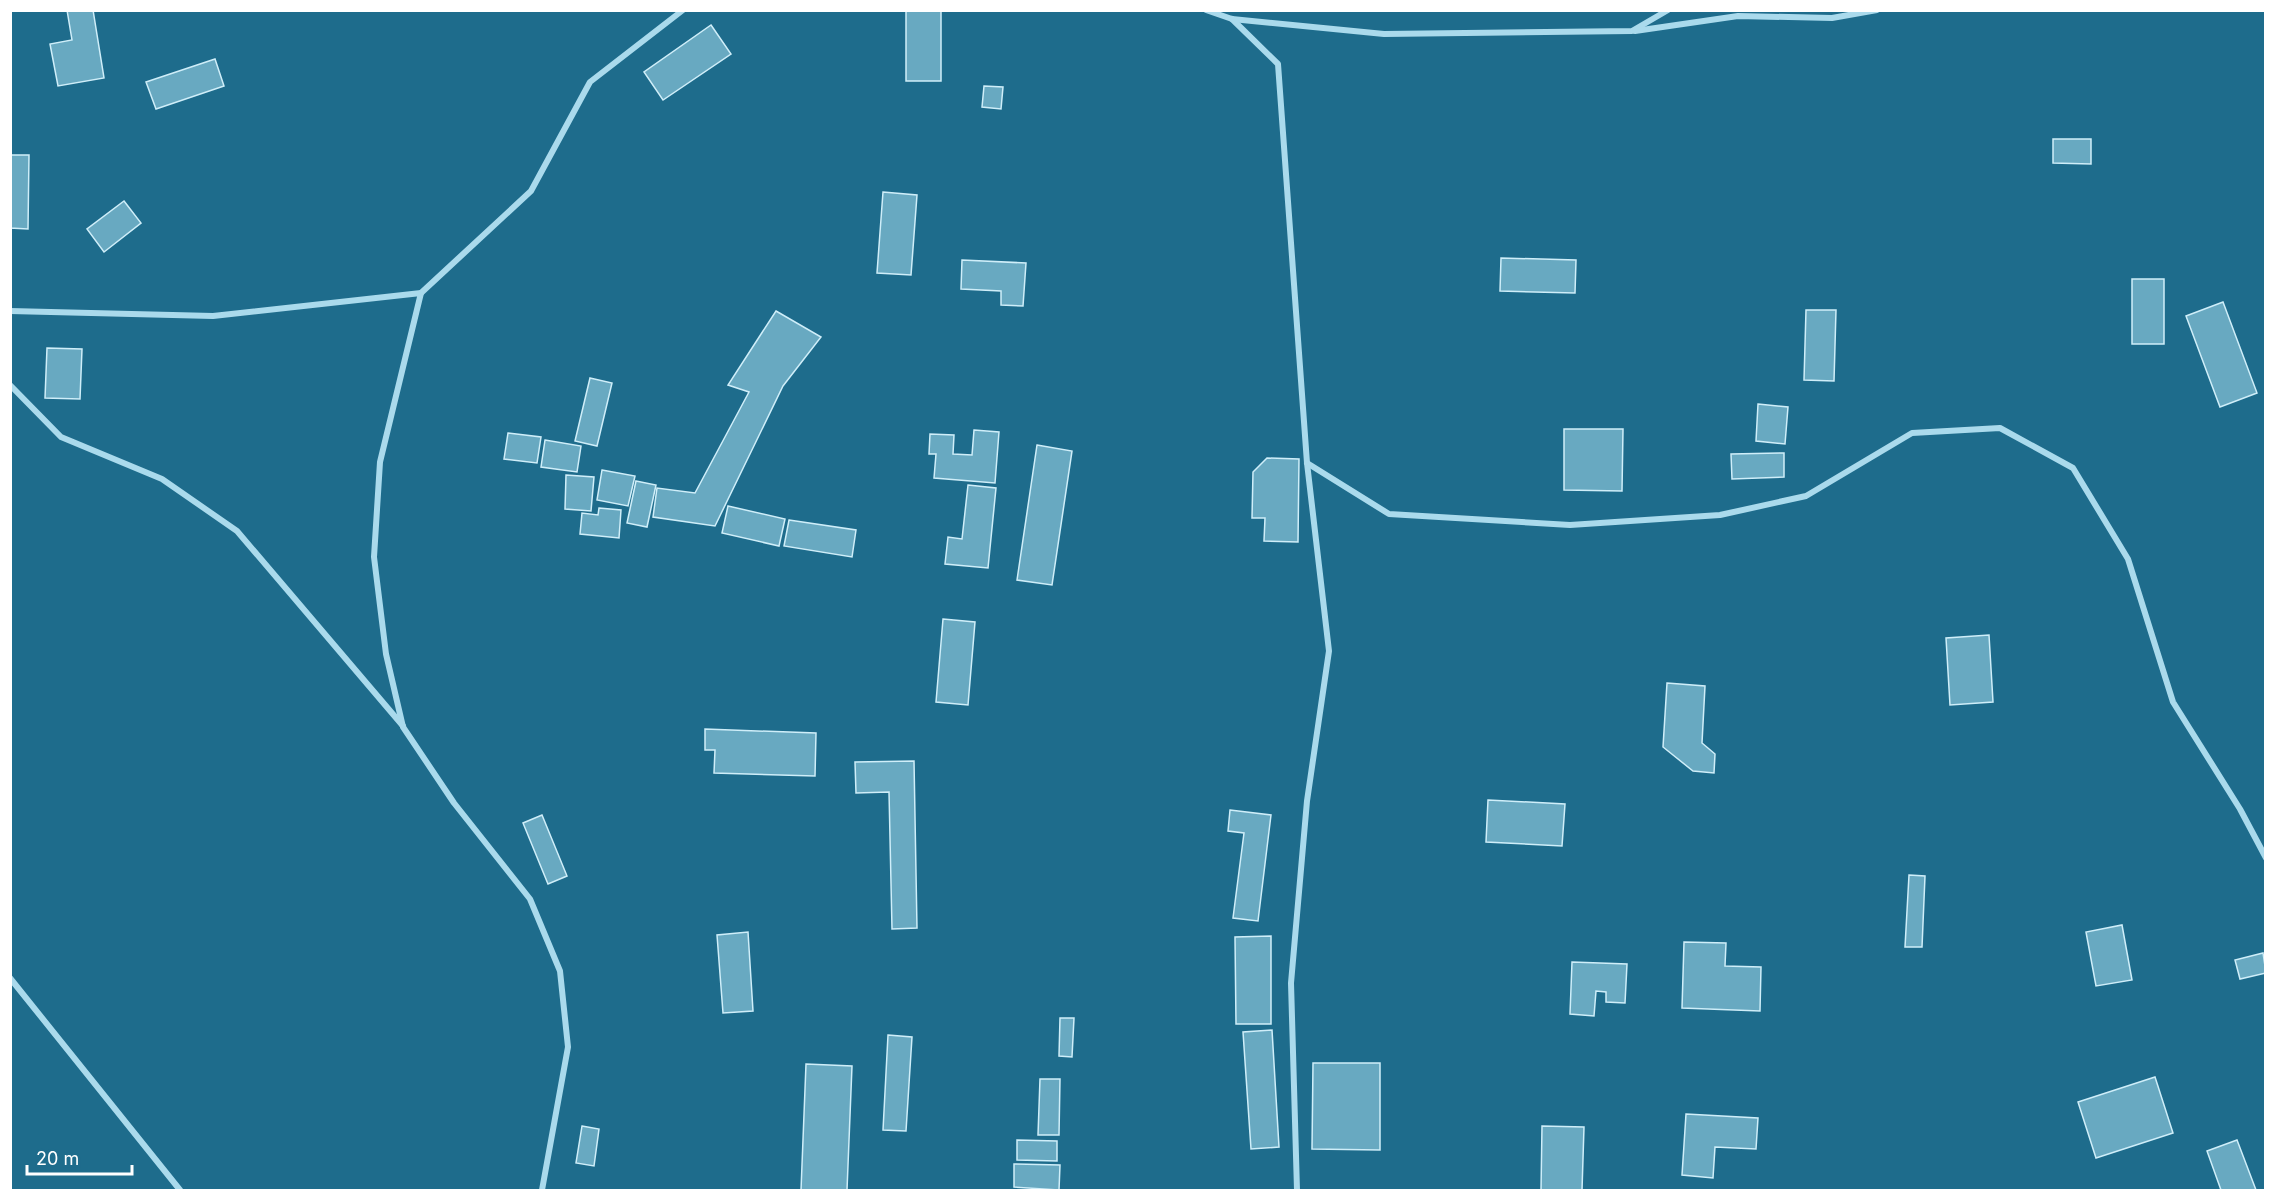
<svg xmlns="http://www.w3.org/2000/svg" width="2276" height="1201" viewBox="0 0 2276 1201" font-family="Inter,sans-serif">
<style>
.building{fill:#68a9c1;stroke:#cfeef9;stroke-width:1.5}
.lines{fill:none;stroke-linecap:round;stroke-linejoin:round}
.minor{stroke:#aadaec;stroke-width:6}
</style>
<rect width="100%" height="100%" fill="#1e6c8c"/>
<g class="building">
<path d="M67,10H93L104,78L58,86L50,44L72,40Z"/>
<rect x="906" y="10" width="35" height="71"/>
<path d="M711,25L731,54L663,100L644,72Z"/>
<path d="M215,59L224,86L156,109L146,82Z"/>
<path d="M984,86L1003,87L1001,109L982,107Z"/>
<path d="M2053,139H2091V164L2053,163Z"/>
<path d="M10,155H29L28,229L10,228Z"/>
<path d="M883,192L917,195L911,275L877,273Z"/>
<path d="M124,201L141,223L104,252L87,229Z"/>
<path d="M1501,258L1576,260L1575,293L1500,291Z"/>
<path d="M962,260L1026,263L1023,306L1001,305V291L961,289Z"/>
<rect x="2132" y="279" width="32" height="65"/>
<path d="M2223,302L2257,393L2220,407L2186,316Z"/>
<path d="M1806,310H1836L1834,381L1804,380Z"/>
<path d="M776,311L821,337L783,386L715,526L653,517L657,488L695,493L749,392L728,385Z"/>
<path d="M47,348L82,349L80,399L45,398Z"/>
<path d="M590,378L612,383L597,446L575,441Z"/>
<path d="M1758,404L1788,407L1785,444L1756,441Z"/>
<path d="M1564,429H1623L1622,491L1564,490Z"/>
<path d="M974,430L999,432L995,483L934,478L936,454H929L930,434L954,435L953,454L972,455Z"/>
<path d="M508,433L541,437L537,463L504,459Z"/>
<path d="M545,440L581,446L577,472L541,467Z"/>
<path d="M1037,445L1072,451L1052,585L1017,580Z"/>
<path d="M1784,453V477L1732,479L1731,454Z"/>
<path d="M1267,458L1299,459L1298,542L1264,541L1265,518H1252L1253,472Z"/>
<path d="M602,470L635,476L628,506L597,500Z"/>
<path d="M566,475L594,477L591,511L565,509Z"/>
<path d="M636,481L656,485L647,527L627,523Z"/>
<path d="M968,485L996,488L988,568L945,564L948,537L962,539Z"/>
<path d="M728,506L785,519L779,546L722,533Z"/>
<path d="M599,508L621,510L619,538L580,534L582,513L598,515Z"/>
<path d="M789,520L856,530L852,557L784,546Z"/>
<path d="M943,619L975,622L968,705L936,702Z"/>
<path d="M1989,635L1993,702L1950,705L1946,638Z"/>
<path d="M1667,683L1705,686L1702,743L1715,754L1714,773L1693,771L1663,747Z"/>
<path d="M705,729L816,733L815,776L714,773L715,750H705Z"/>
<path d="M914,761L917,928L892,929L889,792L856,793L855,762Z"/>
<path d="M1488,800L1565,804L1562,846L1486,842Z"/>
<path d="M1230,810L1271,815L1258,921L1233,918L1244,833L1228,831Z"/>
<path d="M542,815L567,876L548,884L523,823Z"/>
<path d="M1909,875L1925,876L1922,947H1905Z"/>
<path d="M2122,925L2132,980L2096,986L2086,932Z"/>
<path d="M748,932L753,1011L723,1013L717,935Z"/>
<path d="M1271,936V1024H1236L1235,937Z"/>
<path d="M1684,942L1726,943L1725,966L1761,967L1760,1011L1682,1008Z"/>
<path d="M2263,953L2266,973L2240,979L2235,960Z"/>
<path d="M1572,962L1627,964L1625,1003L1606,1002V992L1596,991L1594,1016L1570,1014Z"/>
<path d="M1060,1018H1074L1072,1057L1059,1056Z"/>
<path d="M1272,1030L1279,1147L1251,1149L1243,1032Z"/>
<path d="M888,1035L912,1037L906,1131L883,1130Z"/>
<path d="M1313,1063H1380V1150L1312,1149Z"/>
<path d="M806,1064L852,1066L847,1190H801Z"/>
<path d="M2155,1077L2173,1133L2096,1158L2078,1102Z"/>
<path d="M1040,1079H1060L1059,1135H1038Z"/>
<path d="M1686,1114L1758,1118L1756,1149L1715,1147L1713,1178L1682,1175Z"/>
<path d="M582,1126L599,1129L594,1166L576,1163Z"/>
<path d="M1542,1126L1584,1127L1582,1190H1541Z"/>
<path d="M1017,1140L1057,1141V1161L1017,1160Z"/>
<path d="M2237,1140L2256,1190H2221L2207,1151Z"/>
<path d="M1014,1164L1060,1165L1059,1190L1014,1187Z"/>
</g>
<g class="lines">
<g class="minor">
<path d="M1206,10L1232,19L1384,34L1632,31L1668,10"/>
<path d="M1232,19L1278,64L1307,463L1329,651L1307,801L1291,983L1297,1190"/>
<path d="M1635,31L1738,16L1832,18L1877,10"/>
<path d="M421,293L380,462L374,557L386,654L403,727L454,803L530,899L560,971L568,1047L542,1190"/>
<path d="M10,311L213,316L421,293L531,191L590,82L683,10"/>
<path d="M10,385L61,437L162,479L237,531L403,726"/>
<path d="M1307,463L1389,514L1570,525L1720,515L1806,496L1912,433L2000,428L2073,468L2128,559L2173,702L2240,809L2266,858"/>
<path d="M10,978L180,1190"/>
</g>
</g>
<rect width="2276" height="1201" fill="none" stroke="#ffffff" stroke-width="24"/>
<path d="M27 1165v9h105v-9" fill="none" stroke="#ffffff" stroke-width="3"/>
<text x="36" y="1165" font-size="18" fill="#ffffff" stroke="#1e6c8c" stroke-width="4.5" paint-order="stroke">20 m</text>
</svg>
